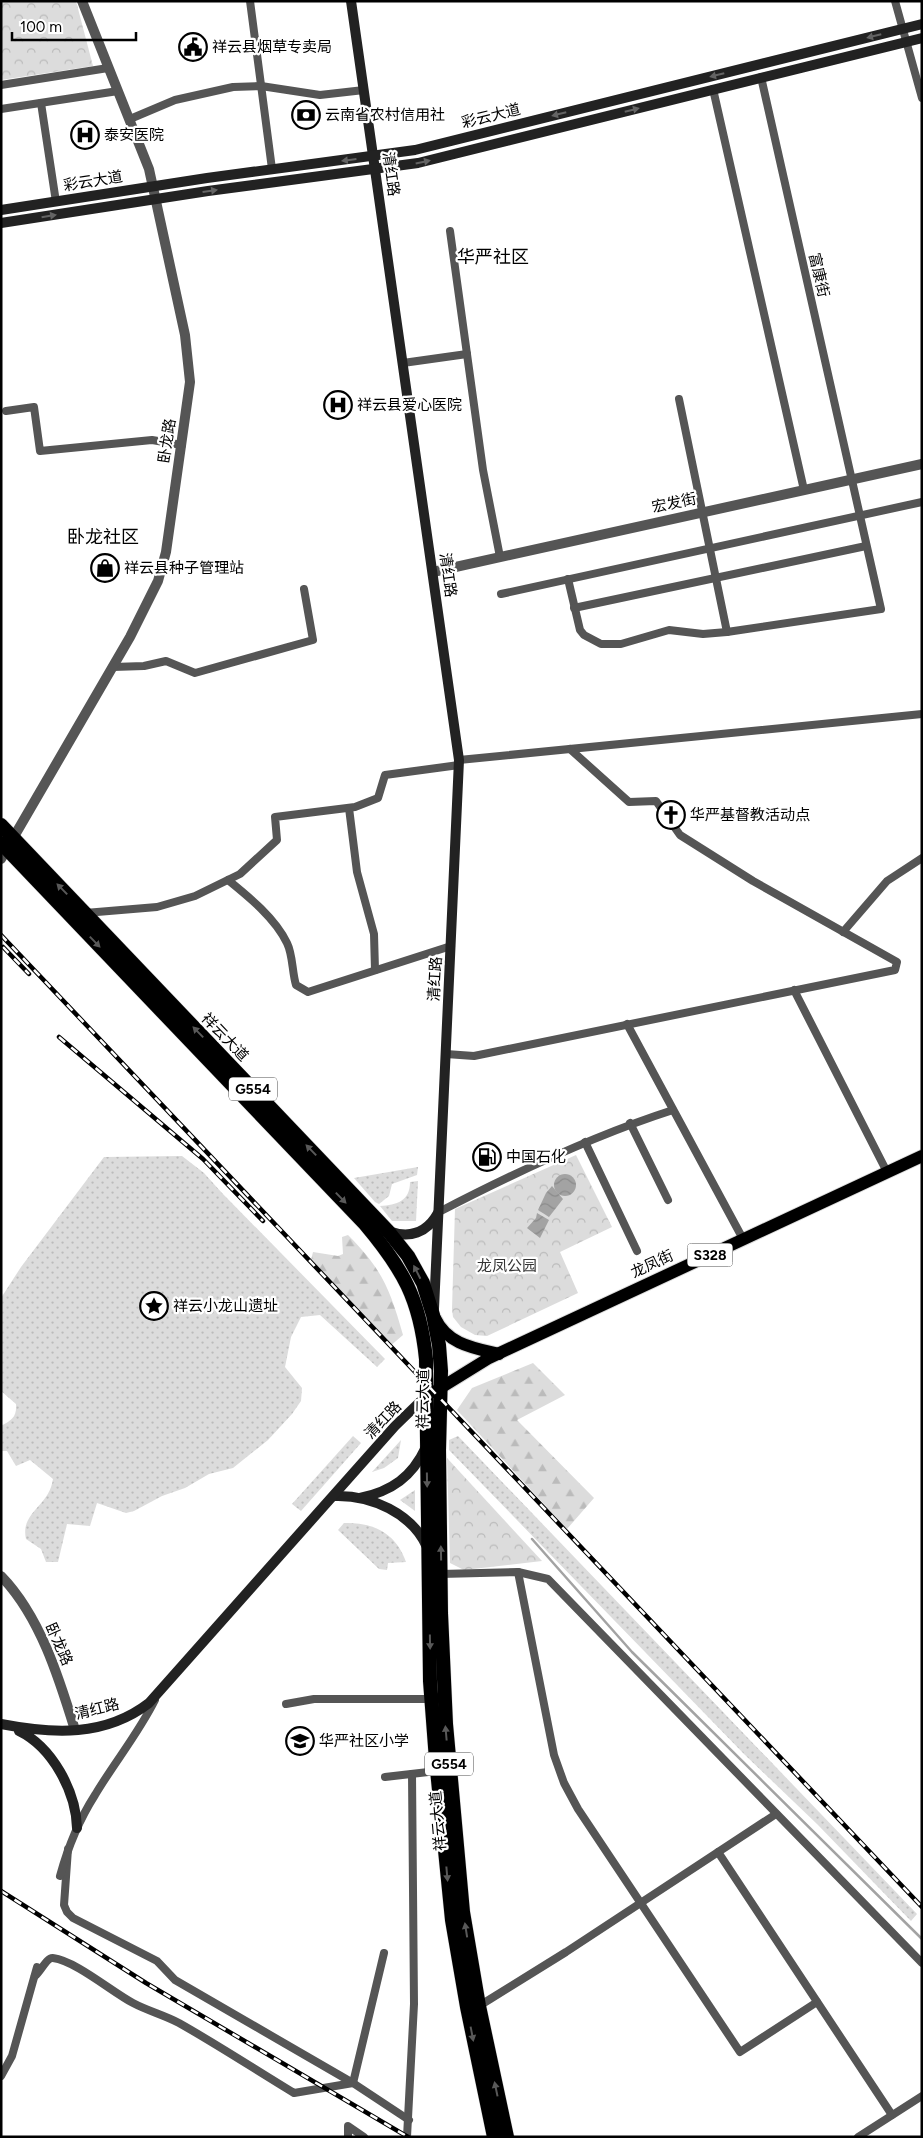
<svg xmlns="http://www.w3.org/2000/svg" width="923" height="2138" viewBox="0 0 923 2138" font-family="Figtree,'Noto Sans SC',sans-serif">
<style>
.grass{fill:url(#grass-dots)}
.forest{fill:url(#forest-firs)}
.park{fill:url(#park-crowns)}
.water{fill:url(#water-waves)}
.lines{fill:none;stroke-linecap:round;stroke-linejoin:round}
.stream{stroke:#a3a3a3;stroke-width:2.5}
.primary-casing{stroke:#dbdbdb;stroke-width:14}
.trunk-casing{stroke:#dbdbdb;stroke-width:15}
.minor{stroke:#555;stroke-width:8}
.tertiary{stroke:#555;stroke-width:10}
.secondary{stroke:#222;stroke-width:10}
.primary{stroke:#000;stroke-width:12}
.trunk{stroke:#000;stroke-width:14}
.rail-casing{stroke:#000;stroke-width:4.5}
.rail{stroke:#fff;stroke-width:2.5;stroke-dasharray:8;stroke-linecap:butt}
.oneway{fill:#646464}
.oneway2{fill:#595959}
.labels{text-anchor:middle;dominant-baseline:central;stroke-width:4.5;stroke-linejoin:round;paint-order:stroke}
.shield{fill:#fff;stroke:#4c4c4c;stroke-width:1}
.shield-label{font-size:14px;font-weight:bold;fill:#000}
.poi-label{font-size:15px;fill:#000;stroke:#fff;text-anchor:start}
.street-label{font-size:15px;fill:#000;stroke:#fff}
.park-label{font-size:15px;fill:#333;stroke:#fff}
.quarter-label{font-size:18px;fill:#000;stroke:#fff}
</style>
<defs>
<pattern id="grass-dots" width="8" height="8" patternUnits="userSpaceOnUse" patternTransform="scale(1.25)"><rect width="8" height="8" fill="#dcdcdc"/><path d="M2 2h.1M6 6h.1" fill="none" stroke="#bbb" stroke-width="1.8" stroke-linecap="round"/></pattern>
<pattern id="forest-firs" width="22" height="20" patternUnits="userSpaceOnUse" patternTransform="scale(1.25)"><rect width="22" height="20" fill="#dcdcdc"/><path d="M5 1l3.5 6h-7zM16 11l3.5 6h-7z" fill="#bbb"/></pattern>
<pattern id="park-crowns" width="20" height="18" patternUnits="userSpaceOnUse" patternTransform="scale(1.25)"><rect width="20" height="18" fill="#dcdcdc"/><path d="M2 6a3 3 0 1 1 6 0M12 15a3 3 0 1 1 6 0" fill="none" stroke="#bbb"/></pattern>
<pattern id="water-waves" width="16" height="10" patternUnits="userSpaceOnUse" patternTransform="scale(1.25)"><rect width="16" height="10" fill="#a3a3a3"/><path d="M0 5q4-4 8 0t8 0" fill="none" stroke="#8b8b8b"/></pattern>
</defs>
<rect width="100%" height="100%" fill="#fff"/>
<g class="grass">
<path d="M182,1156L204,1173L222,1193L385,1359L377,1367L320,1315L301,1317L291,1337L285,1367L302,1388L301,1401L292,1414L268,1440L233,1468L209,1474L185,1488L162,1496L134,1511L126,1513L97,1503L90,1526L67,1524L58,1562H46L41,1549L26,1539C20,1512 49,1507 53,1479L30,1460L16,1466L7,1451H1V1426C12,1420 17,1417 16,1404L1,1391V1298L21,1267L104,1157Z"/>
<path d="M418,1167L417,1175L392,1184L389,1196L379,1204L375,1202L354,1178Z"/>
<path d="M418,1181L416,1221H392L380,1206C397,1205 410,1201 410,1182Z"/>
<path d="M353,1436L361,1443L301,1511L292,1504Z"/>
<path d="M458,1436L917,1914L911,1921L817,1824L744,1754L449,1450V1440Z"/>
<path d="M401,1440L398,1458L384,1468L372,1472Z"/>
<path d="M415,1490V1511L400,1500Z"/>
<path d="M344,1523C373,1522 396,1533 406,1562L388,1563L387,1570L379,1569L338,1530Z"/>
</g>
<g class="forest">
<path d="M348,1235C382,1269 390,1289 403,1335L389,1347L310,1264L313,1252L338,1256L343,1254L342,1237Z"/>
<path d="M533,1363L565,1395L517,1420L594,1498L567,1529L457,1410L472,1388Z"/>
</g>
<g class="park">
<path d="M1,1H76L93,66L1,80Z"/>
<path d="M576,1155L612,1227L560,1252L578,1293L487,1336L475,1335L461,1327L453,1317L452,1309L455,1209Z"/>
<path d="M447,1458L542,1561L464,1570L450,1563Z"/>
</g>
<g class="water">
<circle cx="565" cy="1185" r="11"/>
<path d="M552,1186L563,1199L549,1217L538,1210L546,1193Z"/>
<path d="M537,1213L549,1220L540,1238L527,1228L536,1218Z"/>
</g>
<g class="lines">
<path class="stream" d="M532,1539L632,1652L922,1939"/>
<defs>
<g id="primary">
<path d="M435,1318C447,1344 473,1348 499,1354"/>
<path d="M434,1392L489,1358L922,1156"/>
</g>
<g id="trunk">
<path d="M1,825L388,1231L408,1256L423,1283L433,1315L439,1345L441,1371L439,1450L441,1613L446,1724L463,1912L479,2006L507,2137"/>
<path d="M1,843L365,1224C403,1269 420,1299 426,1359L430,1681L436,1760L452,1920L467,2007L494,2137"/>
</g>
</defs>
<use href="#primary" class="primary-casing"/>
<use href="#trunk" class="trunk-casing"/>
<g class="minor">
<path d="M250,1L272,169"/>
<path d="M895,1L922,98"/>
<path d="M1,85L108,68"/>
<path d="M713,89L804,490"/>
<path d="M41,103L56,202"/>
<path d="M1,109L118,91"/>
<path d="M130,119L175,100L233,87L261,86L320,95L364,90"/>
<path d="M450,231L483,470L500,557"/>
<path d="M403,363L467,354"/>
<path d="M679,399L727,632"/>
<path d="M6,411L34,407L40,451L152,440L182,445"/>
<path d="M568,579L580,630L584,635L601,644H621L669,630L703,634L727,632L881,609L761,77"/>
<path d="M501,594L922,502"/>
<path d="M574,608L866,546"/>
<path d="M113,667L144,666L166,661L195,673L313,640L304,589"/>
<path d="M459,760L922,714"/>
<path d="M349,808L357,872L374,934L375,970"/>
<path d="M228,880C249,897 275,918 287,943C293,955 292,972 296,985L308,992L451,946"/>
<path d="M85,913L157,907L195,896L240,874L277,840L275,817L355,807L378,798L385,775L459,765"/>
<path d="M843,932L887,881L922,858"/>
<path d="M794,990L887,1172"/>
<path d="M627,1024L743,1239"/>
<path d="M446,1054L474,1056L895,970L897,962L753,881L680,835L656,801L629,802L570,749"/>
<path d="M630,1123L668,1200"/>
<path d="M585,1142L637,1251"/>
<path d="M439,1212C514,1173 592,1136 673,1110"/>
<path d="M518,1572L554,1755L564,1783L578,1809L740,2052L817,2002"/>
<path d="M441,1574L518,1572L548,1579L922,1963"/>
<path d="M286,1704L314,1699H431"/>
<path d="M385,1777L437,1771"/>
<path d="M68,1849L64,1905L67,1912L73,1918L157,1961L175,1980L353,2083L409,2120"/>
<path d="M718,1852L892,2115"/>
<path d="M60,1876C68,1847 79,1820 95,1795C114,1763 138,1734 155,1700"/>
<path d="M35,1976C41,1971 47,1957 53,1958C76,1961 112,1992 133,2003C148,2011 164,2015 179,2023C218,2045 256,2070 294,2093L353,2083L384,1953"/>
<path d="M479,2006L566,1952L776,1814"/>
<path d="M1,2076L12,2056L37,1967"/>
<path d="M348,2137V2126L364,2137"/>
<path d="M407,2137L414,2004L412,1774"/>
<path d="M858,2137L922,2096"/>
</g>
<g class="tertiary">
<path d="M433,572L922,464"/>
<path d="M1,859L130,637L158,581L166,552L190,382L185,335L149,169L82,1"/>
<path d="M1,1576C40,1616 59,1678 75,1730"/>
</g>
<g class="secondary">
<path d="M351,1L459,760L434,1309"/>
<path d="M1,210L207,178L415,150L922,24"/>
<path d="M1,223L208,191L418,163L922,38"/>
<path d="M388,1231C410,1239 427,1233 438,1213"/>
<path d="M335,1496C371,1495 412,1513 427,1547"/>
<path d="M360,1498C392,1491 412,1477 426,1447"/>
<path d="M1,1724C53,1734 105,1737 149,1703L395,1426L428,1394"/>
<path d="M19,1731C52,1747 76,1791 77,1828"/>
</g>
<use href="#primary" class="primary"/>
<use href="#trunk" class="trunk"/>
<defs>
<g id="rail">
<path d="M1,935L922,1907"/>
<path d="M3,947L29,974"/>
<path d="M59,1037L203,1159L263,1221"/>
<path d="M1,1891L146,1983L408,2137"/>
</g>
</defs>
<use href="#rail" class="rail-casing"/>
<use href="#rail" class="rail"/>
</g>
<defs><path id="oneway-solid" d="M-6-.8H1V-3.2L6.5 0L1 3.2V.8H-6Z" transform="scale(1.25)"/></defs>
<g class="oneway">
<use href="#oneway-solid" transform="translate(874 36) rotate(166)"/>
<use href="#oneway-solid" transform="translate(717 75) rotate(166)"/>
<use href="#oneway-solid" transform="translate(632 110) rotate(-14)"/>
<use href="#oneway-solid" transform="translate(559 114) rotate(166)"/>
<use href="#oneway-solid" transform="translate(349 160) rotate(173)"/>
<use href="#oneway-solid" transform="translate(423 162) rotate(-12)"/>
<use href="#oneway-solid" transform="translate(210 191) rotate(-8)"/>
<use href="#oneway-solid" transform="translate(49 216) rotate(-9)"/>
</g>
<g class="oneway2">
<use href="#oneway-solid" transform="translate(62 889) rotate(-134)"/>
<use href="#oneway-solid" transform="translate(95 942) rotate(46)"/>
<use href="#oneway-solid" transform="translate(198 1032) rotate(-134)"/>
<use href="#oneway-solid" transform="translate(311 1150) rotate(-134)"/>
<use href="#oneway-solid" transform="translate(341 1198) rotate(46)"/>
<use href="#oneway-solid" transform="translate(417 1272) rotate(-117)"/>
<use href="#oneway-solid" transform="translate(427 1480) rotate(89)"/>
<use href="#oneway-solid" transform="translate(441 1553) rotate(-91)"/>
<use href="#oneway-solid" transform="translate(430 1642) rotate(89)"/>
<use href="#oneway-solid" transform="translate(446 1733) rotate(-95)"/>
<use href="#oneway-solid" transform="translate(447 1874) rotate(85)"/>
<use href="#oneway-solid" transform="translate(466 1930) rotate(-99)"/>
<use href="#oneway-solid" transform="translate(472 2034) rotate(79)"/>
<use href="#oneway-solid" transform="translate(496 2089) rotate(-102)"/>
</g>
<defs>
<symbol id="civic-ring" viewBox="-11 -11 22 22"><circle r="9.5" fill="#fff" stroke="#000" stroke-width="1.5"/><path d="M-.6-6.5H3V-4.5H.6V-3L4-1V1h2V6H-6V1h2V-1L-.6-3ZM-1.2 2.5V6h2.4V2.5Z" fill="#000"/></symbol>
<symbol id="bank-ring" viewBox="-11 -11 22 22"><circle r="9.5" fill="#fff" stroke="#000" stroke-width="1.5"/><path d="M-6-4H6V4H-6ZM0-2.3a2.3 2.3 0 1 0 0 4.6a2.3 2.3 0 1 0 0-4.6Z" fill="#000"/></symbol>
<symbol id="hospital-ring" viewBox="-11 -11 22 22"><circle r="9.5" fill="#fff" stroke="#000" stroke-width="1.5"/><path d="M-5-5h3v3.5h4V-5h3V5h-3V1.5h-4V5h-3Z" fill="#000"/></symbol>
<symbol id="shop-ring" viewBox="-11 -11 22 22"><circle r="9.5" fill="#fff" stroke="#000" stroke-width="1.5"/><path d="M-5-2.5h2.3a2.7 3.5 0 0 1 5.4 0H5L5.5 6h-11ZM-1.5-2.5h3a1.5 2.3 0 0 0-3 0Z" fill="#000"/></symbol>
<symbol id="church-ring" viewBox="-11 -11 22 22"><circle r="9.5" fill="#fff" stroke="#000" stroke-width="1.5"/><path d="M-1.2-6h2.4v3.5h3.3v2.4h-3.3V6h-2.4V-.1h-3.3v-2.4h3.3Z" fill="#000"/></symbol>
<symbol id="fuel-ring" viewBox="-11 -11 22 22"><circle r="9.5" fill="#fff" stroke="#000" stroke-width="1.5"/><path d="M-5.5-6h7V0h2V4h1.3V-2.5L3-4.5l.8-.8L6-3V5H2.5V1h-1V6h-7ZM-4.2-4.7v3.2H.2V-4.7Z" fill="#000"/></symbol>
<symbol id="sight-ring" viewBox="-11 -11 22 22"><circle r="9.5" fill="#fff" stroke="#000" stroke-width="1.5"/><path d="M0-6L1.8-2.2L6-1.7L2.9 1.2L3.7 5.4L0 3.3L-3.7 5.4L-2.9 1.2L-6-1.7L-1.8-2.2Z" fill="#000"/></symbol>
<symbol id="school-ring" viewBox="-11 -11 22 22"><circle r="9.5" fill="#fff" stroke="#000" stroke-width="1.5"/><path d="M0-5L7-2L0 1L-7-2ZM-4 1L0 2.5L4 1V4Q0 6-4 4Z" fill="#000"/></symbol>
</defs>
<g fill-rule="evenodd">
<use href="#civic-ring" x="177" y="31" width="32" height="32"/>
<use href="#bank-ring" x="290" y="99" width="32" height="32"/>
<use href="#hospital-ring" x="69" y="119" width="32" height="32"/>
<use href="#hospital-ring" x="322" y="389" width="32" height="32"/>
<use href="#shop-ring" x="89" y="552" width="32" height="32"/>
<use href="#church-ring" x="655" y="799" width="32" height="32"/>
<use href="#fuel-ring" x="471" y="1141" width="32" height="32"/>
<use href="#sight-ring" x="138" y="1290" width="32" height="32"/>
<use href="#school-ring" x="284" y="1725" width="32" height="32"/>
</g>
<g class="labels">
<g class="shield">
<rect x="229" y="1077.5" width="48" height="23" rx="4"/>
<rect x="687.5" y="1243.5" width="45" height="23" rx="4"/>
<rect x="425" y="1752.5" width="48" height="23" rx="4"/>
</g>
<g class="shield-label">
<text x="253" y="1089">G554</text>
<text x="710" y="1255">S328</text>
<text x="449" y="1764">G554</text>
</g>
<g class="poi-label">
<text x="212" y="47">祥云县烟草专卖局</text>
<text x="325" y="115">云南省农村信用社</text>
<text x="104" y="135">泰安医院</text>
<text x="357" y="405">祥云县爱心医院</text>
<text x="124" y="568">祥云县种子管理站</text>
<text x="690" y="815">华严基督教活动点</text>
<text x="506" y="1157">中国石化</text>
<text x="173" y="1306">祥云小龙山遗址</text>
<text x="319" y="1741">华严社区小学</text>
</g>
<g class="street-label">
<text transform="translate(491 116) rotate(-14)">彩云大道</text>
<text transform="translate(391 174) rotate(82)">清红路</text>
<text transform="translate(93 181) rotate(-9)">彩云大道</text>
<text transform="translate(819 275) rotate(77)">富康街</text>
<text transform="translate(167 441) rotate(-81)">卧龙路</text>
<text transform="translate(674 503) rotate(-12)">宏发街</text>
<text transform="translate(448 575) rotate(82)">清红路</text>
<text transform="translate(435 979) rotate(-87)">清红路</text>
<text transform="translate(225 1037) rotate(46)">祥云大道</text>
<text transform="translate(652 1264) rotate(-25)">龙凤街</text>
<text transform="translate(423 1399) rotate(-89)">祥云大道</text>
<text transform="translate(383 1420) rotate(-46)">清红路</text>
<text transform="translate(59 1644) rotate(66)">卧龙路</text>
<text transform="translate(97 1709) rotate(-14)">清红路</text>
<text transform="translate(438 1821) rotate(-95)">祥云大道</text>
</g>
<g class="park-label">
<text x="507" y="1266">龙凤公园</text>
</g>
<g class="quarter-label">
<text x="493" y="257">华严社区</text>
<text x="103" y="537">卧龙社区</text>
</g>
</g>
<rect width="923" height="2138" fill="none" stroke="#000000" stroke-width="5"/>
<path d="M12 32v8h124v-8" fill="none" stroke="#000000" stroke-width="2.5"/>
<text x="20" y="32" font-size="15" fill="#000000" stroke="#ffffff" stroke-width="4" paint-order="stroke">100 m</text>
</svg>
